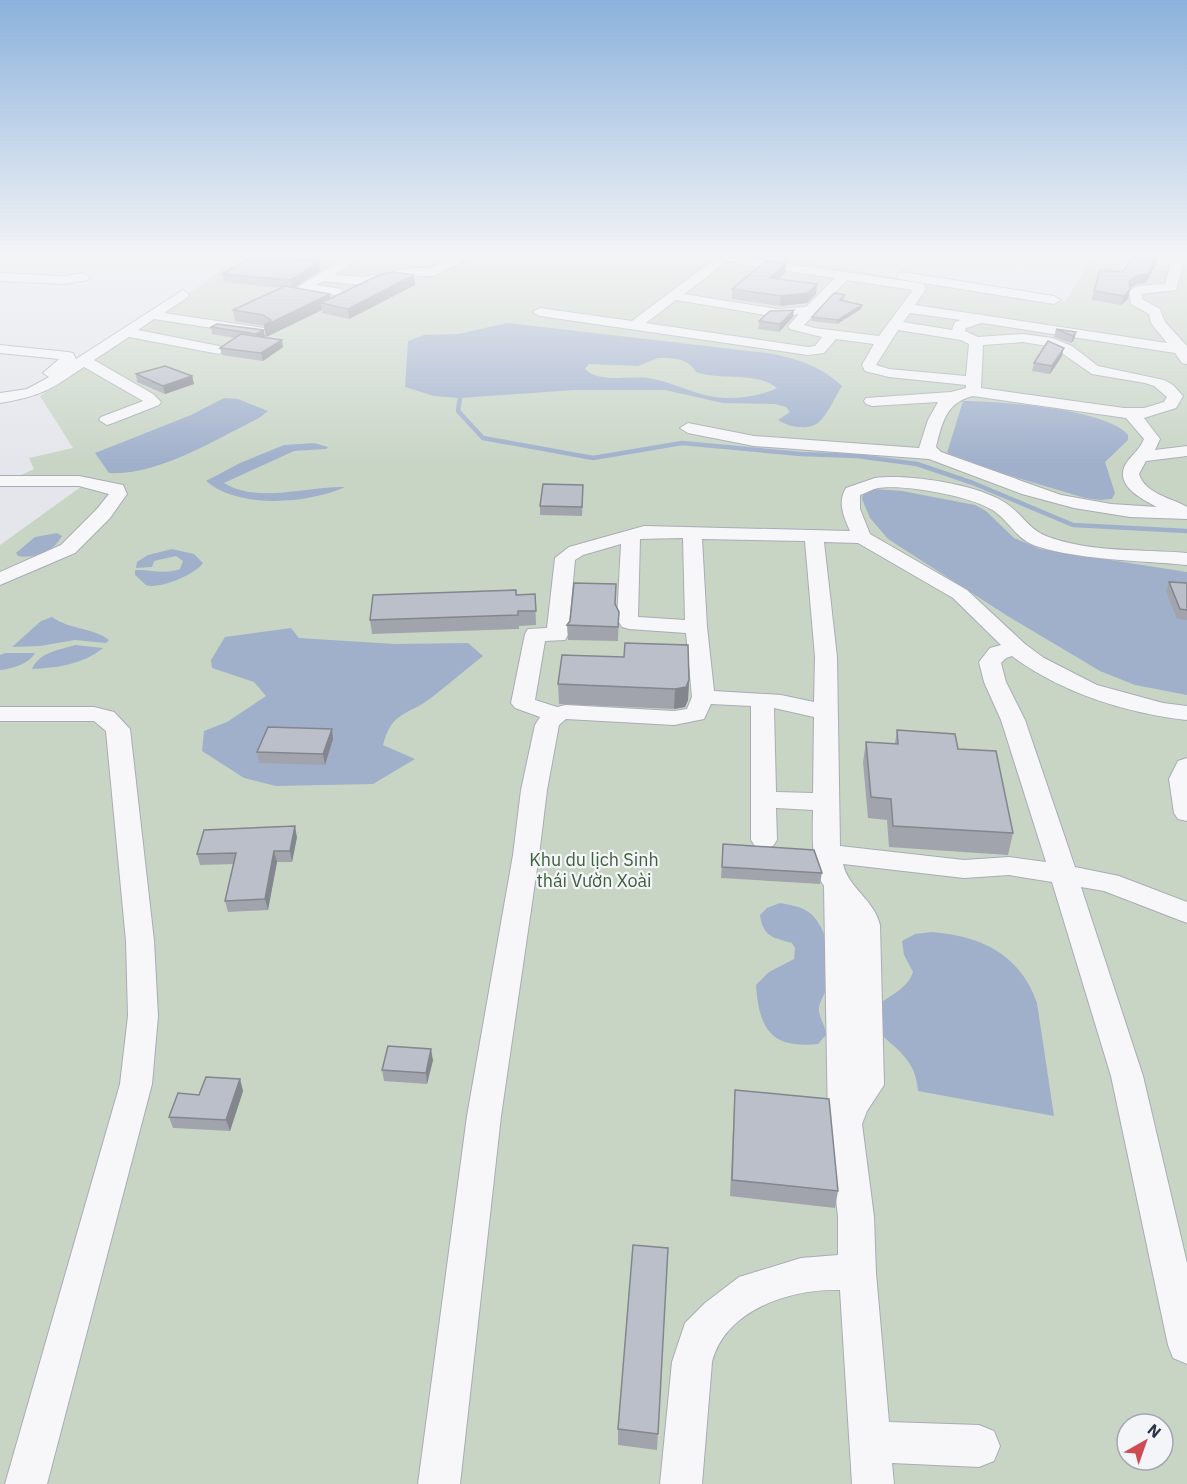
<svg xmlns="http://www.w3.org/2000/svg" width="1187" height="1484" viewBox="0 0 1187 1484" font-family="'IBM Plex Sans',sans-serif">
<style>
.green{fill:#c8d5c5;fill-rule:evenodd}
.water{fill:#a0b0cb;fill-rule:evenodd}
.lines{fill:none;stroke-linecap:round;stroke-linejoin:round}
.stream{stroke:#a0b0cb;stroke-width:4.5}
.minor-casing{stroke:#a9acb6;stroke-width:2}
.minor{fill:#f7f7fa;fill-rule:evenodd}
.wall{fill:#a1a4ad}
.shaded-wall{fill:#83868d}
.building{fill:#bbbfc9;stroke:#83868d;stroke-width:1.5}
.labels{text-anchor:middle;dominant-baseline:central;stroke-width:4.5;stroke-linejoin:round;paint-order:stroke}
.park-label{font-size:18px;fill:#3c6039;stroke:#f4f5f9}
</style>
<rect width="100%" height="100%" fill="#e4e6ec"/>
<path class="green" d="M240,255H772L881,275L1065,302L1094,255L1187,257V1484H0V545L89,481L15,478L34,469L29,458L73,448L40,396L204,283ZM1127,1424H1163V1460H1127Z"/>
<g class="water">
<path d="M507,323L774,354C800,360 822,367 842,386C835,397 828,414 819,422C809,431 788,427 778,420L790,412L786,407L775,404L723,403L665,390H574L460,398L434,396L405,387L408,341L424,335L458,334ZM658,358C674,358 688,358 696,372C721,381 756,371 777,388C763,395 745,398 728,398C699,398 675,382 648,378C630,376 598,383 585,369L589,364L638,366Z"/>
<path d="M224,398L238,399L268,411L259,418C216,439 158,476 109,473L95,453L191,415Z"/>
<path d="M963,401C996,401 1108,409 1128,435V440L1105,462L1115,493L1112,499L1100,500L1085,498L998,472L947,453Z"/>
<path d="M314,443L328,447L326,449L294,451L224,483C259,504 306,486 345,487C308,504 238,509 206,481L240,463L284,445Z"/>
<path d="M873,489L902,491L975,505L986,511L1014,538L1040,549L1187,572V695L1135,685L1100,671L1006,615L888,539L870,518L862,499L863,493Z"/>
<path d="M57,533L62,536C53,552 36,559 18,556L16,553L35,537Z"/>
<path d="M172,549L194,554L203,563C196,574 159,590 146,585L135,575V570C151,569 164,575 180,569L183,561L176,556L154,561L152,567L136,568L137,562L148,555Z"/>
<path d="M52,617C70,630 92,627 109,640L106,643L75,640L40,646L12,647L41,621Z"/>
<path d="M291,628L299,638L395,644L468,643L483,656C465,670 449,684 431,698C408,716 392,710 383,745L415,759L373,784L276,786L244,778L202,751L204,731L227,722L266,696L254,682L212,668L211,660L225,637Z"/>
<path d="M75,645L103,648C84,664 56,668 32,669C39,652 60,650 75,645Z"/>
<path d="M5,653H35C29,664 11,669 0,670V655Z"/>
<path d="M780,903C790,905 801,906 810,913C826,926 835,963 830,983C827,991 820,999 819,1008C818,1017 826,1026 826,1035L818,1044C771,1049 759,1029 756,985L769,972L794,959L795,948L792,943C773,938 763,937 760,915L767,908Z"/>
<path d="M932,932C981,936 1020,954 1037,1003L1054,1116L918,1091C916,1061 899,1051 878,1032L877,1005C890,996 908,988 913,972L904,955L902,941L915,934Z"/>
</g>
<g class="lines">
<path class="stream" d="M460,398L458,411L483,438L593,458L682,443L801,454L857,456L917,464L973,483L1073,525L1187,531"/>
<defs>
<g id="minor">
<path d="M229,255H242L233,262L227,258Z"/>
<path d="M350,255H365L334,275L363,277L412,268H431L460,255H477L433,276H412L363,285L323,281L316,285L341,289L342,292C334,299 306,294 298,287Z"/>
<path d="M699,255H731L919,283L924,284L926,289L915,305L1167,343L1151,323L1149,314L1131,304L1129,291L1138,286L1165,284L1170,266L1131,260L1125,256L1150,255L1181,260L1183,263L1176,290L1142,294V299L1160,309L1165,322L1187,346V364L1182,363L1175,353L982,323L966,328L965,331L978,337L1023,334L1052,338L1072,346L1098,366L1164,380L1173,385L1183,396L1176,408L1144,418L1160,439L1155,450L1187,446V456L1146,461L1139,474C1145,494 1172,498 1187,507V519L1130,517L1074,508L1022,494L929,459L754,446L688,433L680,428L688,423L754,436L919,448L928,420L938,402L872,406L866,404L864,401L866,398L951,392L966,388V385L889,377L865,371L862,365L874,344L836,339L824,353L808,355L540,316L533,312L540,308L632,321L713,260ZM726,262L835,278L806,307L777,309L684,294ZM847,280L913,290L879,336L814,328L804,325ZM676,300L777,317L799,314L788,326L790,329L822,337L815,346L808,347L646,323ZM910,313L961,320L955,322L952,330L903,322ZM898,330L961,340L969,344L966,376L889,369L876,365ZM1023,342L1053,347L1092,374L1145,383L1154,386L1167,397L1164,402L1144,408H1124L981,388L983,345ZM973,396L1126,418L1144,439C1140,449 1133,454 1127,462C1112,484 1141,499 1157,507L1111,504L1061,495L941,452L936,447C942,423 946,402 973,396Z"/>
<path d="M903,272L1054,296L1061,300L1054,304L899,279L897,276L899,273Z"/>
<path d="M0,273L64,276L84,273L90,277L88,280L64,284L0,281Z"/>
<path d="M183,290L189,294L188,297L164,313L264,328L271,332L264,336L154,319L138,330L219,346L226,350L219,354L129,337L94,360L153,394L161,402L159,405L113,423L107,425L99,420L101,417L143,401L84,367C50,390 41,396 0,403V393L27,389L49,377L43,373L59,359L0,353V345L68,352L73,353L76,359Z"/>
<path d="M0,476H79L123,485L127,494L110,518L75,553L0,585V572L61,545L96,510L109,494L79,486H0Z"/>
<path d="M875,478C909,474 975,484 1004,502C1020,511 1029,530 1046,536C1090,553 1142,549 1187,553V565C1137,560 1085,561 1036,546C1017,540 1010,522 994,511C972,496 904,484 878,488C872,489 866,493 860,495V509L870,534L967,590L1025,644L1044,658L1097,685L1163,703L1187,706V720C1126,713 1062,693 1012,656L1006,658L1001,663L1006,682L1025,720L1075,867L1119,876L1187,902V923L1104,891L1081,887L1143,1076L1187,1263V1364L1173,1358L1168,1345L1111,1076L1052,882L1009,875L964,878L843,864C848,888 874,899 880,925L884,1085L867,1111L862,1124L874,1217L876,1273L889,1422L979,1425L994,1431L1000,1446L994,1461L979,1467L892,1463L894,1484H852L840,1290C791,1288 725,1310 712,1362L702,1484H660L672,1362L685,1323L705,1303L739,1277L801,1258L838,1255V1217L828,1124L824,886C810,866 813,833 813,810L776,808L777,840L773,846L764,849L755,846L751,840V706L711,704L704,719L674,725L566,719L559,725L547,790L539,855L501,1116L460,1484H418L467,1116L513,855L521,790L535,725L540,717L515,708L511,703L525,634L528,629L547,628L555,558L569,547L644,526L850,531C844,518 837,502 846,488ZM683,538L685,620L638,617L640,539ZM702,539L805,541L815,657L814,702L781,695L714,691L707,627ZM824,542L858,543L953,598L1001,645L990,648L979,662L984,682L1001,720L1046,862L1009,857L964,860L840,846L837,657ZM621,544L617,619L622,627L629,629L686,633L692,697L687,709L674,711L566,705L557,707L535,700L545,641L565,640L568,635L575,560L583,555ZM774,708L814,717L813,793L776,792Z"/>
<path d="M0,707H94L114,712L130,729L154,941L158,1016L152,1084L47,1484H5L120,1084L128,1016L126,941L106,731L94,721H0Z"/>
<path d="M1187,758V821L1178,819L1174,813L1169,779L1178,761Z"/>
</g>
</defs>
<use href="#minor" class="minor-casing"/>
<use href="#minor" class="minor"/>
</g>
<g class="wall">
<path d="M1157,257L1155,266L1146,283L1137,284L1130,288L1128,299L1121,305L1091,300L1094,291L1123,272Z"/>
<path d="M319,262L320,271L293,288L330,298L414,275L415,285L349,319L322,313V310L266,337L264,326L235,321L233,310L282,288L223,282L222,274Z"/>
<path d="M786,263L785,273L779,279L817,284L816,294L807,303L780,306L732,299V289Z"/>
<path d="M845,295L844,298L842,301L862,305L861,309L837,324L811,321L812,317Z"/>
<path d="M793,317L779,332L758,329L759,321Z"/>
<path d="M211,327L264,330L265,338L283,347L263,361L222,355L220,348L235,338L212,334Z"/>
<path d="M1056,329L1076,332L1074,340L1071,343L1054,337Z"/>
<path d="M1062,356L1050,374L1032,371L1034,363Z"/>
<path d="M136,374L192,376L194,384L165,394L137,382Z"/>
<path d="M583,494L582,516L540,515V506Z"/>
<path d="M1169,582L1187,583V620L1177,619L1166,591Z"/>
<path d="M535,594L536,625L519,626V629L372,634L370,620L516,595Z"/>
<path d="M615,605L619,612L618,641L568,640L567,625Z"/>
<path d="M624,657L689,680L688,700L685,707L674,709L559,704L558,684Z"/>
<path d="M332,729L333,739L325,765L259,763L257,752Z"/>
<path d="M897,730L958,749L1013,833L1008,855L889,847L887,820L868,818L863,762L866,742L895,744Z"/>
<path d="M297,837L292,862H277L268,910L228,912L225,901L234,864L200,865L197,854Z"/>
<path d="M723,844L822,873L820,884L721,878Z"/>
<path d="M433,1060L427,1084L384,1081L382,1070Z"/>
<path d="M240,1079L243,1091L230,1131L173,1128L169,1117L199,1095Z"/>
<path d="M735,1090L838,1191L835,1208L730,1196L734,1107Z"/>
<path d="M668,1248L657,1450L618,1445V1429Z"/>
</g>
<g class="shaded-wall">
<path d="M1157,257L1155,266L1146,283L1137,284L1127,290L1129,281Z"/>
<path d="M319,262L320,271L292,289L291,280Z"/>
<path d="M786,263L785,273L769,288L770,278Z"/>
<path d="M414,275L415,285L349,319L348,309Z"/>
<path d="M817,284L816,294L807,303L780,306L781,296Z"/>
<path d="M1130,289L1128,299L1121,305L1124,296Z"/>
<path d="M330,294L331,305L321,303L322,310L266,337L264,326Z"/>
<path d="M862,305L861,309L837,324L838,320Z"/>
<path d="M794,310L793,317L779,332L780,324Z"/>
<path d="M264,330L265,338L257,342L256,334Z"/>
<path d="M1076,332L1074,340L1071,343L1073,336Z"/>
<path d="M282,340L283,347L263,361L261,353Z"/>
<path d="M1064,348L1062,356L1050,374L1052,366Z"/>
<path d="M192,376L194,384L165,394L163,386Z"/>
<path d="M689,680L688,700L685,707L674,709L675,689Z"/>
<path d="M332,729L333,739L325,765L323,754Z"/>
<path d="M295,826L297,837L292,862L290,851Z"/>
<path d="M274,851L277,862L268,910L265,899Z"/>
<path d="M431,1049L433,1060L427,1084L426,1073Z"/>
<path d="M240,1079L243,1091L230,1131L226,1120Z"/>
</g>
<g class="building">
<path d="M256,255H270L319,262L291,280L222,274Z"/>
<path d="M1133,255H1145L1157,257L1148,274L1139,275L1129,281L1130,289L1124,296L1094,291L1100,270L1123,272Z"/>
<path d="M766,261L786,263L770,278L817,284L808,293L781,296L732,289Z"/>
<path d="M394,272L414,275L348,309L321,303L379,275Z"/>
<path d="M285,286L330,294L264,326L271,320L263,315L233,310Z"/>
<path d="M834,293L845,295L840,300L862,305L838,320L812,317Z"/>
<path d="M794,310L780,324L759,321L770,311Z"/>
<path d="M217,324L264,330L256,334L211,327Z"/>
<path d="M1056,329L1076,332L1073,336Z"/>
<path d="M241,334L282,340L261,353L220,348Z"/>
<path d="M1048,341L1064,348L1052,366L1034,363Z"/>
<path d="M165,366L192,376L163,386L136,374Z"/>
<path d="M543,484L583,485L582,507L540,506Z"/>
<path d="M1169,582L1187,583V610L1180,609Z"/>
<path d="M574,583L616,584L615,604L619,612L618,627L567,625L570,621Z"/>
<path d="M516,590V595L535,594L536,611H518V615L370,620L373,595Z"/>
<path d="M625,643L688,645L689,680L686,687L675,689L558,684L562,655L624,657Z"/>
<path d="M268,727L332,729L323,754L257,752Z"/>
<path d="M897,730L955,734L958,749L996,751L1013,833L893,826L891,799L871,797L866,742L898,744Z"/>
<path d="M295,826L290,851H274L265,899L225,901L236,853L197,854L204,830Z"/>
<path d="M723,844L814,850L822,873L722,867Z"/>
<path d="M388,1046L431,1049L426,1073L382,1070Z"/>
<path d="M206,1077L240,1079L226,1120L169,1117L178,1093L199,1095Z"/>
<path d="M735,1090L829,1099L838,1191L732,1180Z"/>
<path d="M633,1245L668,1248L658,1434L618,1429Z"/>
</g>
<linearGradient id="sky" x2="0" y2="1"><stop stop-color="#8bb2dc"/><stop offset="0.55" stop-color="#f3f4f6"/><stop offset="1" stop-color="#f3f4f6" stop-opacity="0"/></linearGradient>
<rect width="1187" height="463" fill="url(#sky)"/>
<g class="labels">
<g class="park-label">
<text x="594" y="859">Khu du lịch Sinh<tspan x="594" dy="21">thái Vườn Xoài</tspan></text>
</g>
</g>
<g transform="translate(1145 1442) rotate(40)"><circle r="28" fill="#f4f5f9" stroke="#a4a7b1" stroke-width="1.5"/>
<path d="M0-4.5L10 22L0 15L-10 22Z" fill="#ce4c53"/>
<text y="-9" font-size="16" font-weight="bold" text-anchor="middle" fill="#2b3244">N</text>
</g>
</svg>
